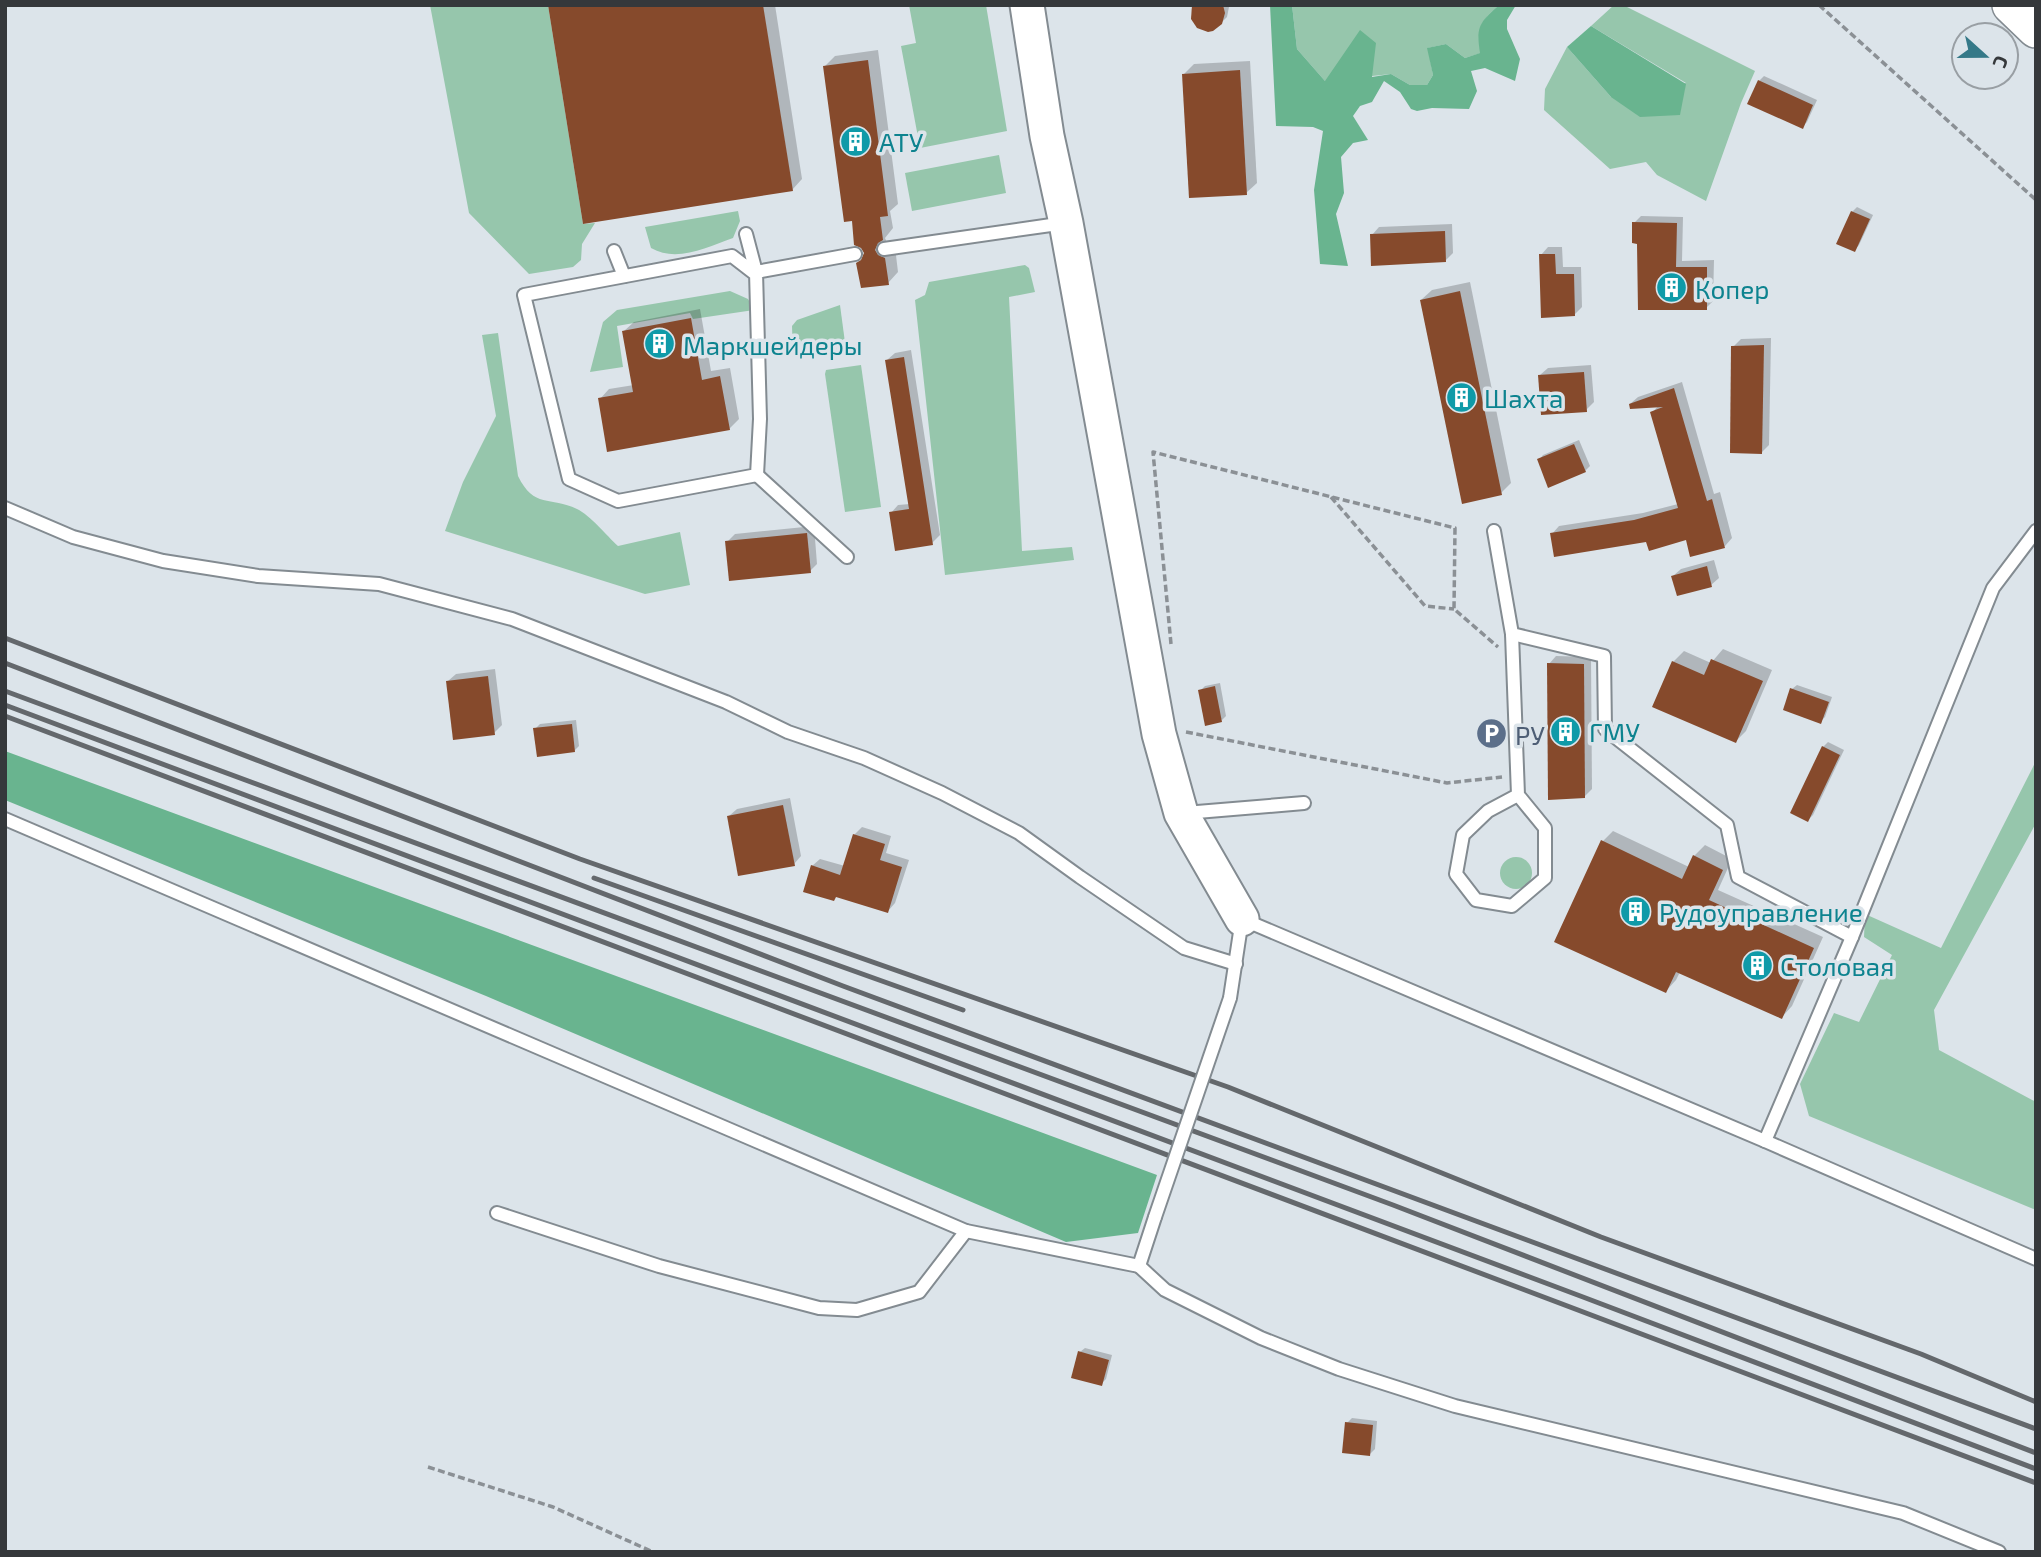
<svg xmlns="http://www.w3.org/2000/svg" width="2041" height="1557" viewBox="0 0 2041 1557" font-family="'Exo 2',sans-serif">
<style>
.green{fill:#96c6ac}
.forest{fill:#69b48f}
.shadow{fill:#0003}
.building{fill:#864a2c}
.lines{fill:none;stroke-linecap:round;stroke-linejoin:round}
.lane-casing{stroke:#838b91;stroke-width:16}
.secondary-casing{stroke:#838b91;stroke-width:37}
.primary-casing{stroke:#838b91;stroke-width:40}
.path{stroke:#8b9095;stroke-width:3.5;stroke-dasharray:7 3.5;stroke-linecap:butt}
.lane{stroke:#fff;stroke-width:12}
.secondary{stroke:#fff;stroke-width:33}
.primary{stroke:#fff;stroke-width:37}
.rail{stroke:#64686c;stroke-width:5}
.lane-bridge-casing{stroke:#838b91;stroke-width:16;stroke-linecap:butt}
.lane-bridge{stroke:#fff;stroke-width:12}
.labels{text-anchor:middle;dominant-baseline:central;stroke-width:7;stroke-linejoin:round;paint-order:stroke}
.culture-label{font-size:26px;fill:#0d838f;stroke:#dce4ea;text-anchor:start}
.service-label{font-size:26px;fill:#4e5e75;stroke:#dce4ea;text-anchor:start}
</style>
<rect width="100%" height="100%" fill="#dce4ea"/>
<g class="green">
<path d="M430,5H548L583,224L595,223L582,244L581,260L573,267L529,274L469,213Z"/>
<path d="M909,5H986L1007,131L920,148L901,46L916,43Z"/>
<path d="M1292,5H1499C1481,21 1476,28 1481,53L1465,58L1446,44L1428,48L1433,75L1427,85H1410L1391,74L1325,81L1297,49Z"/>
<path d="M1614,5H1623L1755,71L1741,103L1706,201L1657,175L1646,162L1610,169L1544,110L1545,89L1567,47L1611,97L1686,83L1591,26Z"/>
<path d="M999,155L1006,193L912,211L905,173Z"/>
<path d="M738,211L740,221L733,238C707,247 677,263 651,248L645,227Z"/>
<path d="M1025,265L1029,268L1035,292L1009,297L1022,551L1072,547L1074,560L945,575L915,300L925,295L929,282Z"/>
<path d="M730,291L748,299L754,310L693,319L690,313L617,326L623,367L590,372L603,322L617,310Z"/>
<path d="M840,305L846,350L793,357L792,326L797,320Z"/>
<path d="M498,333L518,476C534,509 550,496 577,509C590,515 607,536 618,546L680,532L690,585L645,594L445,531L463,482L496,416L482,335Z"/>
<path d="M861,365L881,507L845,512L825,374L826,370Z"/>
<path d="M2036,761V823L1934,1010L1939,1050L2036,1102V1210L1809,1116L1800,1084L1834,1013L1859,1022L1892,955L1864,937L1865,914L1941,948Z"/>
<circle cx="1516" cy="873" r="16"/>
</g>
<g class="forest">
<path d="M1270,5H1292L1297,49L1325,81L1360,30L1376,43L1372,77L1391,74L1410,85H1427L1433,75L1427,48L1446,44L1465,58L1480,53C1476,27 1479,23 1499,5H1516L1507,20V29L1520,59L1515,81L1485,68L1471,71L1477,91L1469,109L1432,108L1417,111L1411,109L1400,92L1384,81L1372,102L1360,106L1353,116L1368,140L1353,143L1341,157L1344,193L1336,214L1348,266L1320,264L1314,190L1323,131L1313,127L1276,126Z"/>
<path d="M1591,26L1686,84L1680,115L1640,117L1611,97L1567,47Z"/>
<path d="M5,751L1157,1175L1138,1233L1066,1242L486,996L5,800Z"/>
</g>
<g class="shadow">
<path d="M550,5H775L802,179L792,190Z"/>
<path d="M1195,5H1228L1229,7L1227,17L1221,23Z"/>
<path d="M878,50L898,204L890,211L893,228L885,238L888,245L895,247L898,272L888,283L864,258L866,253L854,219L825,66L835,56Z"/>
<path d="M1250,61L1257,183L1246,193L1184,74L1194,64Z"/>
<path d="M1764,76L1817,100L1807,122L1802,127L1759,81Z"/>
<path d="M1857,207L1873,215L1859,245L1855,250L1852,212Z"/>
<path d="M1641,216L1683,217L1682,261L1714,260L1713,301L1706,308L1639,242L1634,223Z"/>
<path d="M1452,224L1453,253L1446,260L1372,235L1379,227Z"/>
<path d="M1548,247H1562L1563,267H1581L1582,307L1575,314L1541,255Z"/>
<path d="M1470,282L1511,483L1501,493L1421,300L1432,290Z"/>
<path d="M700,309L711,371L730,368L739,419L729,429L600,399L609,389L634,385L624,331L634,322Z"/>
<path d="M1771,338L1769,445L1762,452L1733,347L1741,339Z"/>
<path d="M911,350L940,535L932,543L891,513L898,505L910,504L887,360L895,353Z"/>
<path d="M1591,365L1594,402L1586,410L1540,375L1548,368Z"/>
<path d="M1682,382L1714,494L1720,492L1732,538L1725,546L1692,555L1687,538L1648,540L1552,534L1559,526L1643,513L1678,504L1652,413L1659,405L1630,404L1638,397Z"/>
<path d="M1579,440L1590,466L1585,471L1539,460L1543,455Z"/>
<path d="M814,526L817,564L810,571L727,542L735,534Z"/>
<path d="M1714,560L1719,578L1711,585L1673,576L1681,569Z"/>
<path d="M1723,649L1772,670L1746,731L1736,741L1654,707L1673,662L1684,651L1711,663Z"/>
<path d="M1556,656L1591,657L1592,789L1584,797L1549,664Z"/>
<path d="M495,669L502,725L494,733L448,681L456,674Z"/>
<path d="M1220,683L1226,716L1222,720L1200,691L1205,686Z"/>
<path d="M1797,685L1832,697L1825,717L1820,722L1792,689Z"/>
<path d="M576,720L579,746L574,751L535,729L540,724Z"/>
<path d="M1828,742L1844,750L1813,815L1808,820L1823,747Z"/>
<path d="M790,798L801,856L794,864L729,816L737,809Z"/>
<path d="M862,827L891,836L886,853L909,860L895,903L888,911L812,866L820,859L845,866L854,835Z"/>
<path d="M1613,831L1689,867L1694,856L1705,845L1732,859L1718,890L1823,937L1792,1006L1782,1017L1680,972L1676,980L1666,991L1603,841Z"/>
<path d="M1085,1348L1112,1355L1106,1379L1101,1384L1080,1352Z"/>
<path d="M1352,1418L1377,1421L1375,1449L1370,1454L1347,1423Z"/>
</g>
<g class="building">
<path d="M548,5H763L793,191L583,224Z"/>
<path d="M1192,5H1223L1225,13L1222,24L1213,31L1208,32L1197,28L1191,19Z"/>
<path d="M868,60L888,216L880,217L883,240L878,243L875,250L878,255L885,258L889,285L861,288L856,263L861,260L864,253L861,248L854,245L852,221L844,222L823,66Z"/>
<path d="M1240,70L1247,195L1189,198L1182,74Z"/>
<path d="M1758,80L1813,105L1803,129L1747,104Z"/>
<path d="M1851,211L1870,219L1855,252L1836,244Z"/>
<path d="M1632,222L1677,223L1676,267H1707V310H1638L1637,244L1632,243Z"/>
<path d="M1445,231L1446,262L1371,266L1370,234Z"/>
<path d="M1539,254H1555L1556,274H1574L1575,316L1541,318Z"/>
<path d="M1460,291L1502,495L1462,504L1420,300Z"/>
<path d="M691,318L702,380L720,376L730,430L607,452L598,398L633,392L622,331Z"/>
<path d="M1764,345L1762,454L1730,453L1731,346Z"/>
<path d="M904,357L933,545L895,551L889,512L909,509L885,360Z"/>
<path d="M1584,372L1587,412L1541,415L1538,375Z"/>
<path d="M1674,388L1707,501L1712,499L1725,548L1690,557L1686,540L1649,551L1646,542L1554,557L1550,533L1634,520L1678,508L1650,412L1663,407L1630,409L1629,404Z"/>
<path d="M1574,444L1586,472L1548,488L1537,459Z"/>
<path d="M807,533L811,573L729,581L725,541Z"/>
<path d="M1707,566L1712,587L1677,596L1671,576Z"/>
<path d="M1711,659L1763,681L1736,743L1652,707L1672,661L1704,675Z"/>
<path d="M1547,663L1584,664L1585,798L1548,800Z"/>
<path d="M488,676L495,735L453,740L446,681Z"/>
<path d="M1215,686L1222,722L1205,726L1198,690Z"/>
<path d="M1790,688L1829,702L1821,724L1783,710Z"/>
<path d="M572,724L575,752L537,757L533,728Z"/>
<path d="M1822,746L1840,755L1808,822L1790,813Z"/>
<path d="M783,805L795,866L738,876L727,816Z"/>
<path d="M853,834L885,844L880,860L902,867L888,913L836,897L834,901L803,892L811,865L840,875Z"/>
<path d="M1601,840L1682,879L1693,855L1723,870L1709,900L1814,948L1782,1019L1676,972L1666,993L1554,942Z"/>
<path d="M1078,1351L1109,1360L1102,1386L1071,1378Z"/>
<path d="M1345,1422L1373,1425L1370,1456L1342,1453Z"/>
</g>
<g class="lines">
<defs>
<g id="lane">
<path d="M746,234L756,272L760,419L757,475L618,501L569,479L524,295L732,256L754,273L756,272L855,254"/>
<path d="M884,249L1065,223"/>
<path d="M614,251L624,276"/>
<path d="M757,475L847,557"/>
<path d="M5,508L73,537L163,561L258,576L379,584L512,619L726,702L788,732L864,758L942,793L1019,833L1080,877L1184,948L1236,964"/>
<path d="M1494,531L1512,634L1604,656L1605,729L1727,825L1738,877L1852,937"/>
<path d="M1512,634L1518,795L1545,828V878L1512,906L1476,900L1456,874L1463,835L1488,811L1518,795"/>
<path d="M1185,813L1304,803"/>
<path d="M5,819L966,1231L1139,1266"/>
<path d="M1230,998L1242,919L1765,1141L2036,1259"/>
<path d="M1765,1141L1852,937L1993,588L2036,531"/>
<path d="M497,1213L659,1266L819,1308L857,1310L919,1292L966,1231"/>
<path d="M1155,1217L1139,1266L1165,1290L1261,1338L1339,1369L1455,1406L1903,1513L1999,1552"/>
</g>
<path id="secondary" d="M1027,5L1047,136L1066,223L1159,734L1181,813L1242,919"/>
<path id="primary" d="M2011,5L2036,29"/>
</defs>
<use href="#lane" class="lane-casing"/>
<use href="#secondary" class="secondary-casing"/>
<use href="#primary" class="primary-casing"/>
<g class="path">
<path d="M1819,5L2036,200"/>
<path d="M1331,497L1425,606L1454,609"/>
<path d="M1171,644L1153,452L1455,528L1454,609L1498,647"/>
<path d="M1186,732L1447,783L1502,777"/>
<path d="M428,1467L553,1507L653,1552"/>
</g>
<use href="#lane" class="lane"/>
<use href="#secondary" class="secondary"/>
<use href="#primary" class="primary"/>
<g class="rail">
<path d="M5,638L580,859L1228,1087L1601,1237L1921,1354L2036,1402"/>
<path d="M5,663L843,986L2036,1429"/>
<path d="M5,691L1393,1205L2036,1453"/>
<path d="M5,705L1583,1297L2036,1469"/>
<path d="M5,716L2036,1483"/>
<path d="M594,878L963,1010"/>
</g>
<defs>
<path id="lane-bridge" d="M1155,1217L1230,998"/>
</defs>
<use href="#lane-bridge" class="lane-bridge-casing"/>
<use href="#lane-bridge" class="lane-bridge"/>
</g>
<defs>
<symbol id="building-disc" viewBox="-11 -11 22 22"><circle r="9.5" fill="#0f9aa8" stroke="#dce4ea"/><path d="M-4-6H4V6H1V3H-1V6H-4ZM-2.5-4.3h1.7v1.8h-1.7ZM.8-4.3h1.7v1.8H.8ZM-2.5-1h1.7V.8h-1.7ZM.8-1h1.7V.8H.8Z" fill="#fff"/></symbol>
<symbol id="parking-disc" viewBox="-11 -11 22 22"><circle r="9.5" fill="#5c6f8a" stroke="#dce4ea"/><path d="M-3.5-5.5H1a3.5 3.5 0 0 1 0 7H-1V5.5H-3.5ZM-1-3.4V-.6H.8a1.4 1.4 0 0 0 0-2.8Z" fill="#fff"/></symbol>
</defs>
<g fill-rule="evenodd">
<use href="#building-disc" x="838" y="124" width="35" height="35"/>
<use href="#building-disc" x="1654" y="270" width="35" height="35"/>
<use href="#building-disc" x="642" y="326" width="35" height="35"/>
<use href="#building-disc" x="1444" y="380" width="35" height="35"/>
<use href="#building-disc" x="1548" y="714" width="35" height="35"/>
<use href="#parking-disc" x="1474" y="716" width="35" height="35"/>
<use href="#building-disc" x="1618" y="894" width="35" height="35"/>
<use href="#building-disc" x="1740" y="948" width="35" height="35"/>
</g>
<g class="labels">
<g class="culture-label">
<text x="879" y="141">АТУ</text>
<text x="1695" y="288">Копер</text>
<text x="683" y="344">Маркшейдеры</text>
<text x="1484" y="397">Шахта</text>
<text x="1589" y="731">ГМУ</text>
<text x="1659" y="911">Рудоуправление</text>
<text x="1780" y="965">Столовая</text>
</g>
<g class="service-label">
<text x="1515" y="734">РУ</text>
</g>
</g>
<rect width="2041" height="1557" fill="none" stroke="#35383b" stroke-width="14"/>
<g transform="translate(1985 56) rotate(111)"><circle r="33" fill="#dce4ea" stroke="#999fa4" stroke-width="2"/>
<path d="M0-5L12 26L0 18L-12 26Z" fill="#357988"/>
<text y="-10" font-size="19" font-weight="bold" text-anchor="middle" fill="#35383b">С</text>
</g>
</svg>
